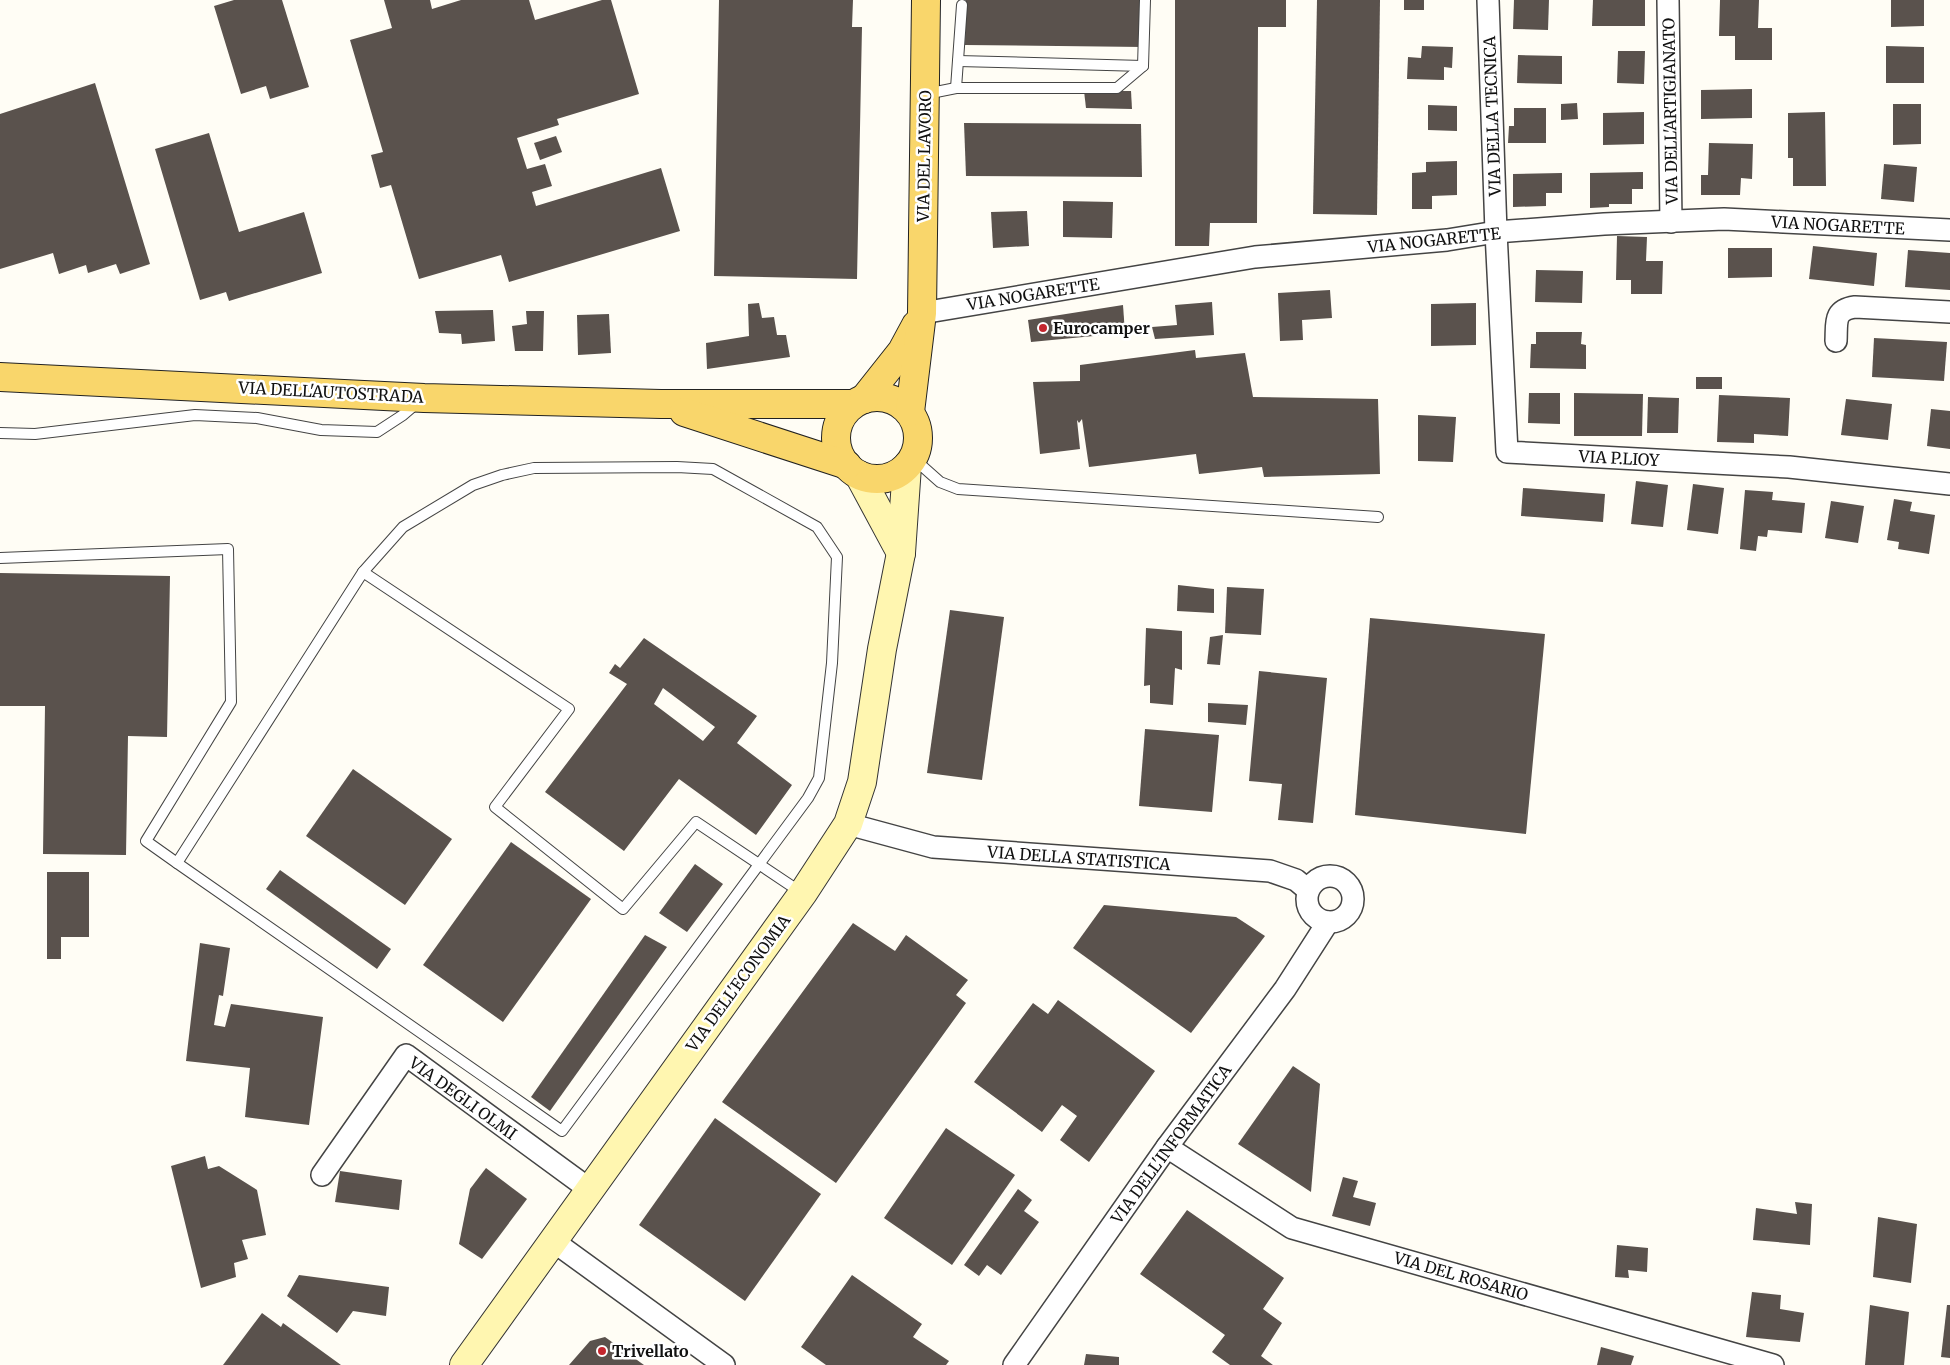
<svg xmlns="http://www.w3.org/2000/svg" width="1950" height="1365" viewBox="0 0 1950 1365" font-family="Merriweather,serif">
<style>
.building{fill:#5a524d;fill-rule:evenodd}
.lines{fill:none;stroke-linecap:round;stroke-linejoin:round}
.lane-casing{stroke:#444;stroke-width:12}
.street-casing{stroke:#444;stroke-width:24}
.secondary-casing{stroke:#333;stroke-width:30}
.primary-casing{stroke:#222;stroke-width:30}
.lane{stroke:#fff;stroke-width:10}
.street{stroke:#fff;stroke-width:21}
.secondary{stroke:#fff6b0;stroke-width:28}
.primary{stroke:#f9d66b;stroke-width:28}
.poi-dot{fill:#c4262e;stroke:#fff;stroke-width:2}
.labels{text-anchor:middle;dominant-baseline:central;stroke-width:5;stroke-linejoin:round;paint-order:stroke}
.street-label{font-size:16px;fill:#111;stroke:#fff}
.poi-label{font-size:16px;font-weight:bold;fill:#111;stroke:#fff;text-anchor:start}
</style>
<rect width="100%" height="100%" fill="#fffdf5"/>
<g class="building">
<path d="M234,0H282L309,87L270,99L266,86L241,94L214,6Z"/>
<path d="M384,0H430L432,9L461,0H529L535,20L602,0H611L639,94L557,119L559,125L517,138L527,169L545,164L552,186L532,192L536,206L661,168L680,231L509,282L501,255L419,279L391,185L380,188L371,155L383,152L350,40L392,28Z"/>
<path d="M719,0H853L852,27H862L857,279L714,276Z"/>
<path d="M966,0H1142L1143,47L965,45Z"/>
<path d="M1175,0H1286V27H1258L1257,223H1210L1209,246H1175Z"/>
<path d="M1317,0H1380L1377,215L1313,214Z"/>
<rect x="1404" y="0" width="20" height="10"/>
<path d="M1514,0H1549L1548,30L1513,29Z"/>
<path d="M1593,0H1645V26H1592Z"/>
<path d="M1720,0H1759L1758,28H1772V60H1735V36H1719Z"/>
<path d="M1891,0H1924V26L1891,27Z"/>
<path d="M1422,46L1453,47L1452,68L1444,67V80L1407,79L1408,57L1421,58Z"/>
<path d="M1886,46L1924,47V83H1886Z"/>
<path d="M1618,51H1645L1644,84L1617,83Z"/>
<path d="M1518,55L1562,56V84L1517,83Z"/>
<path d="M95,83L150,264L120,274L116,264L88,273L86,265L59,274L53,253L0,269V114Z"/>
<path d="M1752,89V118L1701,119V90Z"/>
<path d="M1084,91H1131L1132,109L1086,108Z"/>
<path d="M1577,103L1578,119L1561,120V104Z"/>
<path d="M1893,104H1921V144L1893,145Z"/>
<path d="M1428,105L1457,106V131L1428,130Z"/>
<path d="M1514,108H1546V143H1508L1509,126H1514Z"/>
<path d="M1644,112V144L1603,145V113Z"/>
<path d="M1825,112L1826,186H1793V158H1788V113Z"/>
<path d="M964,123L1141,124L1142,177L966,176Z"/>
<path d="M209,133L239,232L304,212L322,273L229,301L226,292L200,300L155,149Z"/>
<path d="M556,136L562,152L540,160L534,143Z"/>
<path d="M1709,143L1753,144L1752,179L1741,178L1740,195H1701V175H1708Z"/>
<path d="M1457,161V195L1432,196V209H1412V173L1426,172V162Z"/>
<path d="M1884,164L1917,167L1914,202L1881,199Z"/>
<path d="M1643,172V189H1632V204H1609V207L1590,208V173Z"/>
<path d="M1562,173V193H1546V206L1513,207V174Z"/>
<path d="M1063,201L1113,202L1112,238L1063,237Z"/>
<path d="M1027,211L1029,246L993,248L991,212Z"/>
<path d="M1617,236L1647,237L1646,261H1663L1662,294H1631V280H1616Z"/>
<path d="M1813,246L1877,253L1874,286L1809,279Z"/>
<path d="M1728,248H1772V277L1728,278Z"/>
<path d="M1908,250L1950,253V290L1905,287Z"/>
<path d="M1536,270L1583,271L1582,303L1535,302Z"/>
<path d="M1330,290L1332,318L1302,320L1303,340L1280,341L1278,293Z"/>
<path d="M1212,302L1214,335L1155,339L1152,327L1177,325L1175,305Z"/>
<path d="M759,303L762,318L774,317L777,335H786L790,357L707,369L706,343L749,336L748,304Z"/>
<path d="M1476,303V345L1431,346V304Z"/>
<path d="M1123,305L1125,333L1031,342L1028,320Z"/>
<path d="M493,310L495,341L462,344L461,334L439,333L435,311Z"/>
<path d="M526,311H544L543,351H515L512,326L527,324Z"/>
<path d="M609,314L611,353L578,355L577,315Z"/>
<path d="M1536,332H1582L1581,344L1586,345V369L1530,368L1531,344H1536Z"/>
<path d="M1874,338L1947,342L1944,381L1872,377Z"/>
<path d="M1195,350L1196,358L1245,353L1253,397L1378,399L1380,474L1264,477L1262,467L1199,474L1196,454L1089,467L1082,419L1079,423L1077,420L1080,449L1040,454L1033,382L1080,381V365Z"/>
<rect x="1696" y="377" width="26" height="12"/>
<path d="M1529,393H1560V424L1528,423Z"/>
<path d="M1574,393L1643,394L1642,436H1574Z"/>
<path d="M1719,395L1790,398L1788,436L1754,434V443L1717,442Z"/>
<path d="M1648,397L1679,398L1678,433H1647Z"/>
<path d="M1846,399L1892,404L1888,440L1841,435Z"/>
<path d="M1931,409L1950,411V449L1927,446Z"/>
<path d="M1418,415L1456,417L1453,462L1418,461Z"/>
<path d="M1636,481L1668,485L1663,527L1631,524Z"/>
<path d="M1693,484L1724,488L1718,534L1687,530Z"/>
<path d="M1523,488L1605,494L1603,522L1521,516Z"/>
<path d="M1745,490L1773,492L1772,500L1805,503L1802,533L1768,530L1767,537L1758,536L1756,551L1740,549Z"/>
<path d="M1894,499L1912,502L1910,511L1935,515L1929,554L1898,549L1899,542L1887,540Z"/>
<path d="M1831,501L1864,506L1858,543L1825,538Z"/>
<path d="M0,573L170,576L167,737L128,736L126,855L43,854L45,706H0Z"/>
<path d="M1178,585L1214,589V613L1177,611Z"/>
<path d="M1227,587L1264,589L1261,635L1225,633Z"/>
<path d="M950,610L1004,617L982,780L927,773Z"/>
<path d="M1370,618L1545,634L1526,834L1355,815Z"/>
<path d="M1146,628L1182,631V670L1175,668L1173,705L1150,703V685L1144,686Z"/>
<path d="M1223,635L1220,665L1207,664L1210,637Z"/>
<path d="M644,638L757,716L737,743L792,785L756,835L679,779L624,851L545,792L627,684L609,673L615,664L620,668ZM663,688L715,727L703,741L654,704Z"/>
<path d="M1259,671L1327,678L1313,823L1278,820L1282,784L1249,781Z"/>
<path d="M1208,703L1248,705L1246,725L1208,722Z"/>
<path d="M1145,729L1219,735L1212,812L1139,806Z"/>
<path d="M353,769L452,839L405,905L306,836Z"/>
<path d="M511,842L591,899L503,1022L423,965Z"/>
<path d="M695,864L723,884L687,932L659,913Z"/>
<path d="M280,870L391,949L377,969L266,889Z"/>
<path d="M47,872H89V937H61V959H47Z"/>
<path d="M1104,905L1236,917L1265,936L1191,1033L1073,948Z"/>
<path d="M853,923L895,951L906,935L968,980L956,995L966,1003L836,1183L722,1102Z"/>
<path d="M645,935L667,947L550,1111L531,1097Z"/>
<path d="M200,943L230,948L223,996L219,995L214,1025L225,1027L231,1004L323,1017L309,1125L245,1117L250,1068L186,1061Z"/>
<path d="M1058,1000L1155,1071L1089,1162L1060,1140L1077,1116L1062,1105L1042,1132L974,1082L1033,1003L1048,1014Z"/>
<path d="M1293,1066L1320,1084L1311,1192L1238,1144Z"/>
<path d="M715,1118L821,1194L745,1301L639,1225Z"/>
<path d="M946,1128L1015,1175L952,1265L884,1218Z"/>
<path d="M205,1156L208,1169L219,1166L257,1190L266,1235L242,1240L248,1259L234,1263L236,1277L201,1288L171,1166Z"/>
<path d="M486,1168L527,1199L482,1259L459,1244L470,1189Z"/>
<path d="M340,1171L402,1180L399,1210L335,1202Z"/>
<path d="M1343,1177L1358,1181L1353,1197L1376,1203L1370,1226L1332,1216Z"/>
<path d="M1018,1189L1032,1200L1024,1211L1039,1222L1001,1275L987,1265L979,1276L964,1265Z"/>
<path d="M1795,1202L1812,1204L1810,1245L1753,1240L1756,1208L1797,1214Z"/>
<path d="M1187,1210L1284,1278L1263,1309L1282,1323L1261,1356L1273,1365H1230L1212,1352L1225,1335L1140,1274Z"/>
<path d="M1878,1217L1917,1224L1911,1283L1873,1277Z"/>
<path d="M1617,1245L1648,1248L1647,1272L1628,1270L1629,1278L1615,1277Z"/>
<path d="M299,1275L389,1287L386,1316L353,1311L337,1333L287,1296Z"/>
<path d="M852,1275L922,1324L913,1337L949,1361L946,1365H826L801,1347Z"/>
<path d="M1752,1292L1781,1295L1780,1309L1804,1313L1800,1342L1746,1337Z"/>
<path d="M1870,1305L1909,1312L1904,1365H1865Z"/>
<path d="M1947,1305H1950V1358L1941,1357Z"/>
<path d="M262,1313L281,1327L283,1323L341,1365H223Z"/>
<path d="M605,1337L644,1365H569L590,1341Z"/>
<path d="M1601,1347L1634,1356L1631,1365H1597Z"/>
<path d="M1086,1354L1119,1357V1365H1084Z"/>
</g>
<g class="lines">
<defs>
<g id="lane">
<path d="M958,61L1143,66"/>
<path d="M956,88L962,5"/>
<path d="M926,94L956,88H1117L1143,66L1145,0"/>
<path d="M0,433L35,434L195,415L257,418L321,430L377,432L403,415L417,403"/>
<path d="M913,458L940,482L958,489L1378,517"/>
<path d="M0,558L228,549L231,702L146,841L177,863L363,572L569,709L495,807L623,909L696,822L802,893"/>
<path d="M177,863L562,1131L808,798L819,778L832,663L837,557L817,527L713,469L677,467L534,468L502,475L473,485L403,527L363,572"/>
</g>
<g id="street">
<path d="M1488,0L1496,232L1507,452L1789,467L1950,484"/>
<path d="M1668,0L1671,222"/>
<path d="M922,313L1255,257L1447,240L1496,232L1604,224L1724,219L1950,230"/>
<path d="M1836,341C1837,323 1833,310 1855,307L1950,312"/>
<path d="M848,824L933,847L1270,871L1296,880L1308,890"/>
<circle cx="1330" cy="899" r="23"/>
<path d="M1167,1147L1292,1228L1773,1365"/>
<path d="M322,1175L406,1055L589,1189"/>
<path d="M553,1241L724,1365"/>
<path d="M1014,1365L1167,1147L1285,989L1328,922"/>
</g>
<g id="secondary">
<path d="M859,475L901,553"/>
<path d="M464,1365L803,893L848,824L862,782L882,649L901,553L907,466"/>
</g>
<g id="primary">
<path d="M0,377L424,398L661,404H853"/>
<circle cx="877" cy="438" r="41"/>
<path d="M864,399L902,351L916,325"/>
<path d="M684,412L847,465"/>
<path d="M910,412L922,313L926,0"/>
</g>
</defs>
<use href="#lane" class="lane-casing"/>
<use href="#street" class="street-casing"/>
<use href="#secondary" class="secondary-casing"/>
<use href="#primary" class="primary-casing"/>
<use href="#lane" class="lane"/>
<use href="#street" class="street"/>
<use href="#secondary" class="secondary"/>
<use href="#primary" class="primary"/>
</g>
<g class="poi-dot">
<circle cx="1043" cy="328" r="5"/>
<circle cx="602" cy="1351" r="5"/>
</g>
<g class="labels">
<g class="street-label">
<text transform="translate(1670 111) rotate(-91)">VIA DELL'ARTIGIANATO</text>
<text transform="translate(1492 116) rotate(-92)">VIA DELLA TECNICA</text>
<text transform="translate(924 156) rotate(-89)">VIA DEL LAVORO</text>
<text transform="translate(1838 225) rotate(3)">VIA NOGARETTE</text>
<text transform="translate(1434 240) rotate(-6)">VIA NOGARETTE</text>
<text transform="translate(1033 294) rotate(-9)">VIA NOGARETTE</text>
<text transform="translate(331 392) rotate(3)">VIA DELL'AUTOSTRADA</text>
<text transform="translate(1619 458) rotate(3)">VIA P.LIOY</text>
<text transform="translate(1079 858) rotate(4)">VIA DELLA STATISTICA</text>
<text transform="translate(738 983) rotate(-54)">VIA DELL'ECONOMIA</text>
<text transform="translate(463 1098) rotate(36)">VIA DEGLI OLMI</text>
<text transform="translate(1171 1144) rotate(-54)">VIA DELL'INFORMATICA</text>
<text transform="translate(1461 1276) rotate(16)">VIA DEL ROSARIO</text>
</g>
<g class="poi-label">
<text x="1053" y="328">Eurocamper</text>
<text x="612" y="1351">Trivellato</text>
</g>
</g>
</svg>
